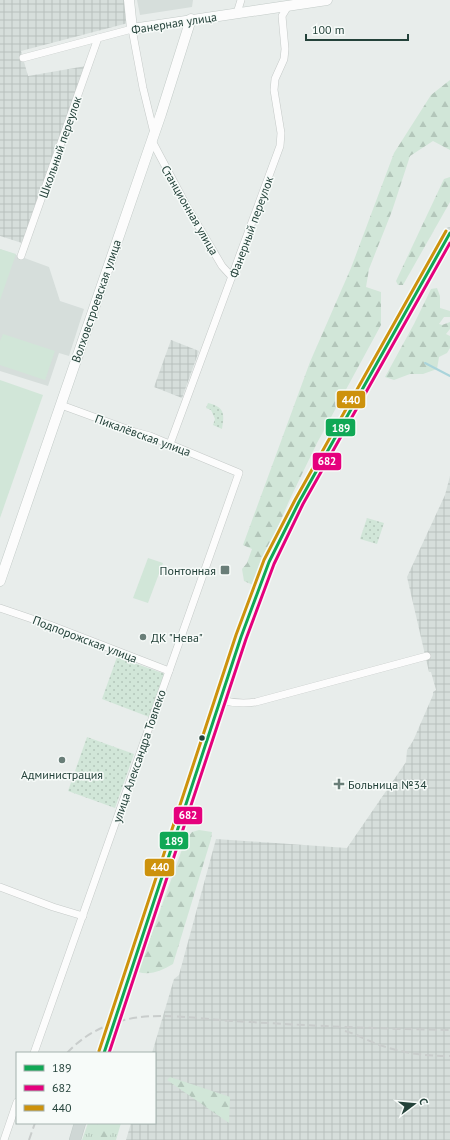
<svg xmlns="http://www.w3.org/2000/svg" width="450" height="1140" viewBox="0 0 450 1140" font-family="'PT Sans',sans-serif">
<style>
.built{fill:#d6dedb}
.industrial{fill:url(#industrial-grid)}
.grass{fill:url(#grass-tufts)}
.forest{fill:url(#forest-firs)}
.park{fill:url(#park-dots)}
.garden{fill:#d1e6d8}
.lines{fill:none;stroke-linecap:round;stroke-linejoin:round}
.stream{stroke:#a9d4db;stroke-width:2}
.street-casing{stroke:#c5cac8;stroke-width:8}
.secondary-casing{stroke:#c3cbc8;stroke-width:11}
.primary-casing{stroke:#c3ccc9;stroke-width:12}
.street{stroke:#fcfcfc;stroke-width:7}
.secondary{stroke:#fcfcfc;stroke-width:10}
.primary{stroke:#cfd7d5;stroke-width:11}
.rail{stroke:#c9cdcc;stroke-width:2;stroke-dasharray:8 4;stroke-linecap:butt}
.bus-1-casing{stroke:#f7fbf9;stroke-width:6}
.bus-2-casing{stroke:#f7fbf9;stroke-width:6}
.bus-3-casing{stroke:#f7fbf9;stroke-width:6}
.bus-1{stroke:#10a855;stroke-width:3}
.bus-2{stroke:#e5007d;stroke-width:3}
.bus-3{stroke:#cd920c;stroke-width:3}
.poi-dot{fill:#697e78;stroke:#f7fbf9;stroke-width:1.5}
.bus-dot{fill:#24423a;stroke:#f7fbf9;stroke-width:1.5}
.labels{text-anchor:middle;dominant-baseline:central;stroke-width:3;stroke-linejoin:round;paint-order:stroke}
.street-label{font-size:12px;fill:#24423a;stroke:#f7fbf9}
.poi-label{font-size:12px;fill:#24423a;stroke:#f7fbf9;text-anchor:start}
.line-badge{stroke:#f7fbf9;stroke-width:1.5}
.badge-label{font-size:11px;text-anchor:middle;font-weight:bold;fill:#fff}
</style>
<defs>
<pattern id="industrial-grid" width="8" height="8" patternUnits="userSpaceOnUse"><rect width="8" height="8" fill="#d6dedb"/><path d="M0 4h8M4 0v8" fill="none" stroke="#b8c0bd"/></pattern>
<pattern id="grass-tufts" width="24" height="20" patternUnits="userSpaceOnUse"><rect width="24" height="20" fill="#d1e6d8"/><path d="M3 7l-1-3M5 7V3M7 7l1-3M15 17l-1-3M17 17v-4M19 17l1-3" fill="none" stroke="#b3c6ba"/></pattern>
<pattern id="forest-firs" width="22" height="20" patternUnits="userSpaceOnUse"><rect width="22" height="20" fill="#d1e6d8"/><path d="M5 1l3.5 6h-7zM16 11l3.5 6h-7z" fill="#b3c6ba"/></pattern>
<pattern id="park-dots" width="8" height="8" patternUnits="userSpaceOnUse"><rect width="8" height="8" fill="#d1e6d8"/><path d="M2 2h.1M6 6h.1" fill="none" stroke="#b3c6ba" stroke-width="1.8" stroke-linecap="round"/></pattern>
</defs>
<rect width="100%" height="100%" fill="#e8edeb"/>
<g class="built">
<path d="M137,0H193L192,7L140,15Z"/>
<path d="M0,249L49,267L60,301L84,309L69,356L59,353L48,386L0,371Z"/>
</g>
<g class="industrial">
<path d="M0,0H125L128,23L21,51L28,76L86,66L22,243L0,236Z"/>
<path d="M171,340L199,351L182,398L154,387Z"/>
<path d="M450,476V1140H126L131,1123H155V1053H152L174,979L179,975L216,839L347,848L406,762L407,750L413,741L433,695V692L436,690L431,672H429L407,577L445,495Z"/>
</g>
<path class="grass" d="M88,1123H121L116,1140H82Z"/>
<g class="forest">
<path d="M450,80V150L433,141L410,156L392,211L369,269L366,287L381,292V325L317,443L289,501L253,585L244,581L242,569L247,563L252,549L243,545L310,362L351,268L394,153L431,95Z"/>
<path d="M450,177V202L403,285H398L396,281L444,179Z"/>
<path d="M437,288L440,296V308L450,311V317H444L439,324L442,325L450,322V329L446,334L450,336V348L447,353L439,357L437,369L423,374H410L394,380L385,377L414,324L431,289Z"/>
<path d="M199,830L212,832L211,839L173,964C162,970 151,976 138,972L185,841L192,832Z"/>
<path d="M170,1077L230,1097L229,1123L167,1080Z"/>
<path d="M97,1123H113L109,1128L111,1134L108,1140H96L99,1135Z"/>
</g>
<g class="park">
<path d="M208,403C224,407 225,413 222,429L213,425L215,419L211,410L206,408Z"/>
<path d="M367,518L384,523L377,544L360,539Z"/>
<path d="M117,657L165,674L149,717L102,699Z"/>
<path d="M87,737L134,754L115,808L68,791Z"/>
</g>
<g class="garden">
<path d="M0,249L16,254L0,300Z"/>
<path d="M3,334L55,351L45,380L0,365V341Z"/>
<path d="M0,380L43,395L0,518Z"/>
<path d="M148,558L163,563L148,603L133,598Z"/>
</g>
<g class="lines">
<path class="stream" d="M425,363L450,376"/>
<defs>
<g id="street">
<path d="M237,13L241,0"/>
<path d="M23,58L132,29L143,88L154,133"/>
<path d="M152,141L186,205L222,266L232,277"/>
<path d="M21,256L98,38"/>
<path d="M170,444L280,146L281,133L274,90L275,79L284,59L285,49L282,16L288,6"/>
<path d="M0,608L50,625L169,671"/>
<path d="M220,700C232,703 243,704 256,702L427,656"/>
<path d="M0,887L53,907L83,916"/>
<path d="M34,1053L239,473L150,436L135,432L61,405"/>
<path d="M4,1140L17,1102"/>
</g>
<g id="secondary">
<path d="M129,0L132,29L327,0"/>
<path d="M0,581L161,114L191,19"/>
</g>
<g id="primary">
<path d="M104,1053L241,637L269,562L299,502L398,327L450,233"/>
<path d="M75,1140L80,1123"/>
</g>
</defs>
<use href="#street" class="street-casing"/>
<use href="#secondary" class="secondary-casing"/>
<use href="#primary" class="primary-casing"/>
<use href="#street" class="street"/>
<use href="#secondary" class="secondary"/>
<use href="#primary" class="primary"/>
<g class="rail">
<path d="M345,1031C356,1034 366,1040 377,1044C400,1053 425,1056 450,1056"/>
<path d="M67,1053C83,1036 101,1026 124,1020C149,1014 174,1016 199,1018C216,1020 233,1021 250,1022C317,1026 383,1029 450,1030"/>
<path d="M29,1140L35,1123"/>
</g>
<defs>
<path id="bus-1" d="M104,1053L241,637L269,562L299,502L450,233"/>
<path id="bus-2" d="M109,1053L246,639L274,564L303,504L450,243"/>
<path id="bus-3" d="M99,1051L236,635L264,560L295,500L446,231"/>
</defs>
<use href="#bus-1" class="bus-1-casing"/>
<use href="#bus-2" class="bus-2-casing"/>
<use href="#bus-3" class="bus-3-casing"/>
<use href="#bus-1" class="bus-1"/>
<use href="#bus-2" class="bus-2"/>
<use href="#bus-3" class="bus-3"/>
</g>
<g class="poi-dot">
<rect x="220" y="565" width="10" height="10" rx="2"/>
<circle cx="143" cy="637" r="4"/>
<circle cx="62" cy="760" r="4"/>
<path d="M337 778h4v4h4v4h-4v4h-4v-4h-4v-4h4z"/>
</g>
<circle class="bus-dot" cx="202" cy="738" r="3.5"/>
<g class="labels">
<g class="street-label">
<text transform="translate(174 23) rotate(-9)">Фанерная улица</text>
<text transform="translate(60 147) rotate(-71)">Школьный переулок</text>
<text transform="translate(190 210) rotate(60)">Станционная улица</text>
<text transform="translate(251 227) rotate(-70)">Фанерный переулок</text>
<text transform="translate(96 301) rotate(-71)">Волховстроевская улица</text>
<text transform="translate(143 435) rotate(20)">Пикалёвская улица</text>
<text transform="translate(85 639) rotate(21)">Подпорожская улица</text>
<text transform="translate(139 756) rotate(-71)">улица Александра Товпеко</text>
</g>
<g class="poi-label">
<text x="216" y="570" text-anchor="end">Понтонная</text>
<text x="151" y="637">ДК "Нева"</text>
<text x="62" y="774" text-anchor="middle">Администрация</text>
<text x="348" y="784">Больница №34</text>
</g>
</g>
<g class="line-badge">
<rect x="336" y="390" width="30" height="19" rx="4" fill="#cd920c"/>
<rect x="325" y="418" width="31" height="19" rx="4" fill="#10a855"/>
<rect x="312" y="452" width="30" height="19" rx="4" fill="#e5007d"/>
<rect x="173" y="806" width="30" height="19" rx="4" fill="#e5007d"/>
<rect x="159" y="831" width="30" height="19" rx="4" fill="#10a855"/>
<rect x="144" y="858" width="31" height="19" rx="4" fill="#cd920c"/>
</g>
<g class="badge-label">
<text x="351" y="404">440</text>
<text x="341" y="432">189</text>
<text x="327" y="465">682</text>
<text x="188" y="819">682</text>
<text x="174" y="845">189</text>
<text x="160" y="871">440</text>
</g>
<rect x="16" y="1052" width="140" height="72" fill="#f7fbf9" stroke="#a3b1ad"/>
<rect x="24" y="1065" width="20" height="6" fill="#10a855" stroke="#a3b1ad"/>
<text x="52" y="1072" font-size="12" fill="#24423a">189</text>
<rect x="24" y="1085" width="20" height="6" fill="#e5007d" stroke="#a3b1ad"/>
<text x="52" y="1092" font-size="12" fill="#24423a">682</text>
<rect x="24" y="1105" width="20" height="6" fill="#cd920c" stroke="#a3b1ad"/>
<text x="52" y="1112" font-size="12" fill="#24423a">440</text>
<g transform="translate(414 1104) rotate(74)" stroke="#f7fbf9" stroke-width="3" paint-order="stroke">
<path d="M0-3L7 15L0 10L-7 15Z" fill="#24423a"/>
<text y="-6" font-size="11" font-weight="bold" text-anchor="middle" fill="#24423a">С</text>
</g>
<path d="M306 34v6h102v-6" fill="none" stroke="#24423a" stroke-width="2"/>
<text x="312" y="34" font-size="12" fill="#24423a" stroke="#f7fbf9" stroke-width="3" paint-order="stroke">100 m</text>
</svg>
